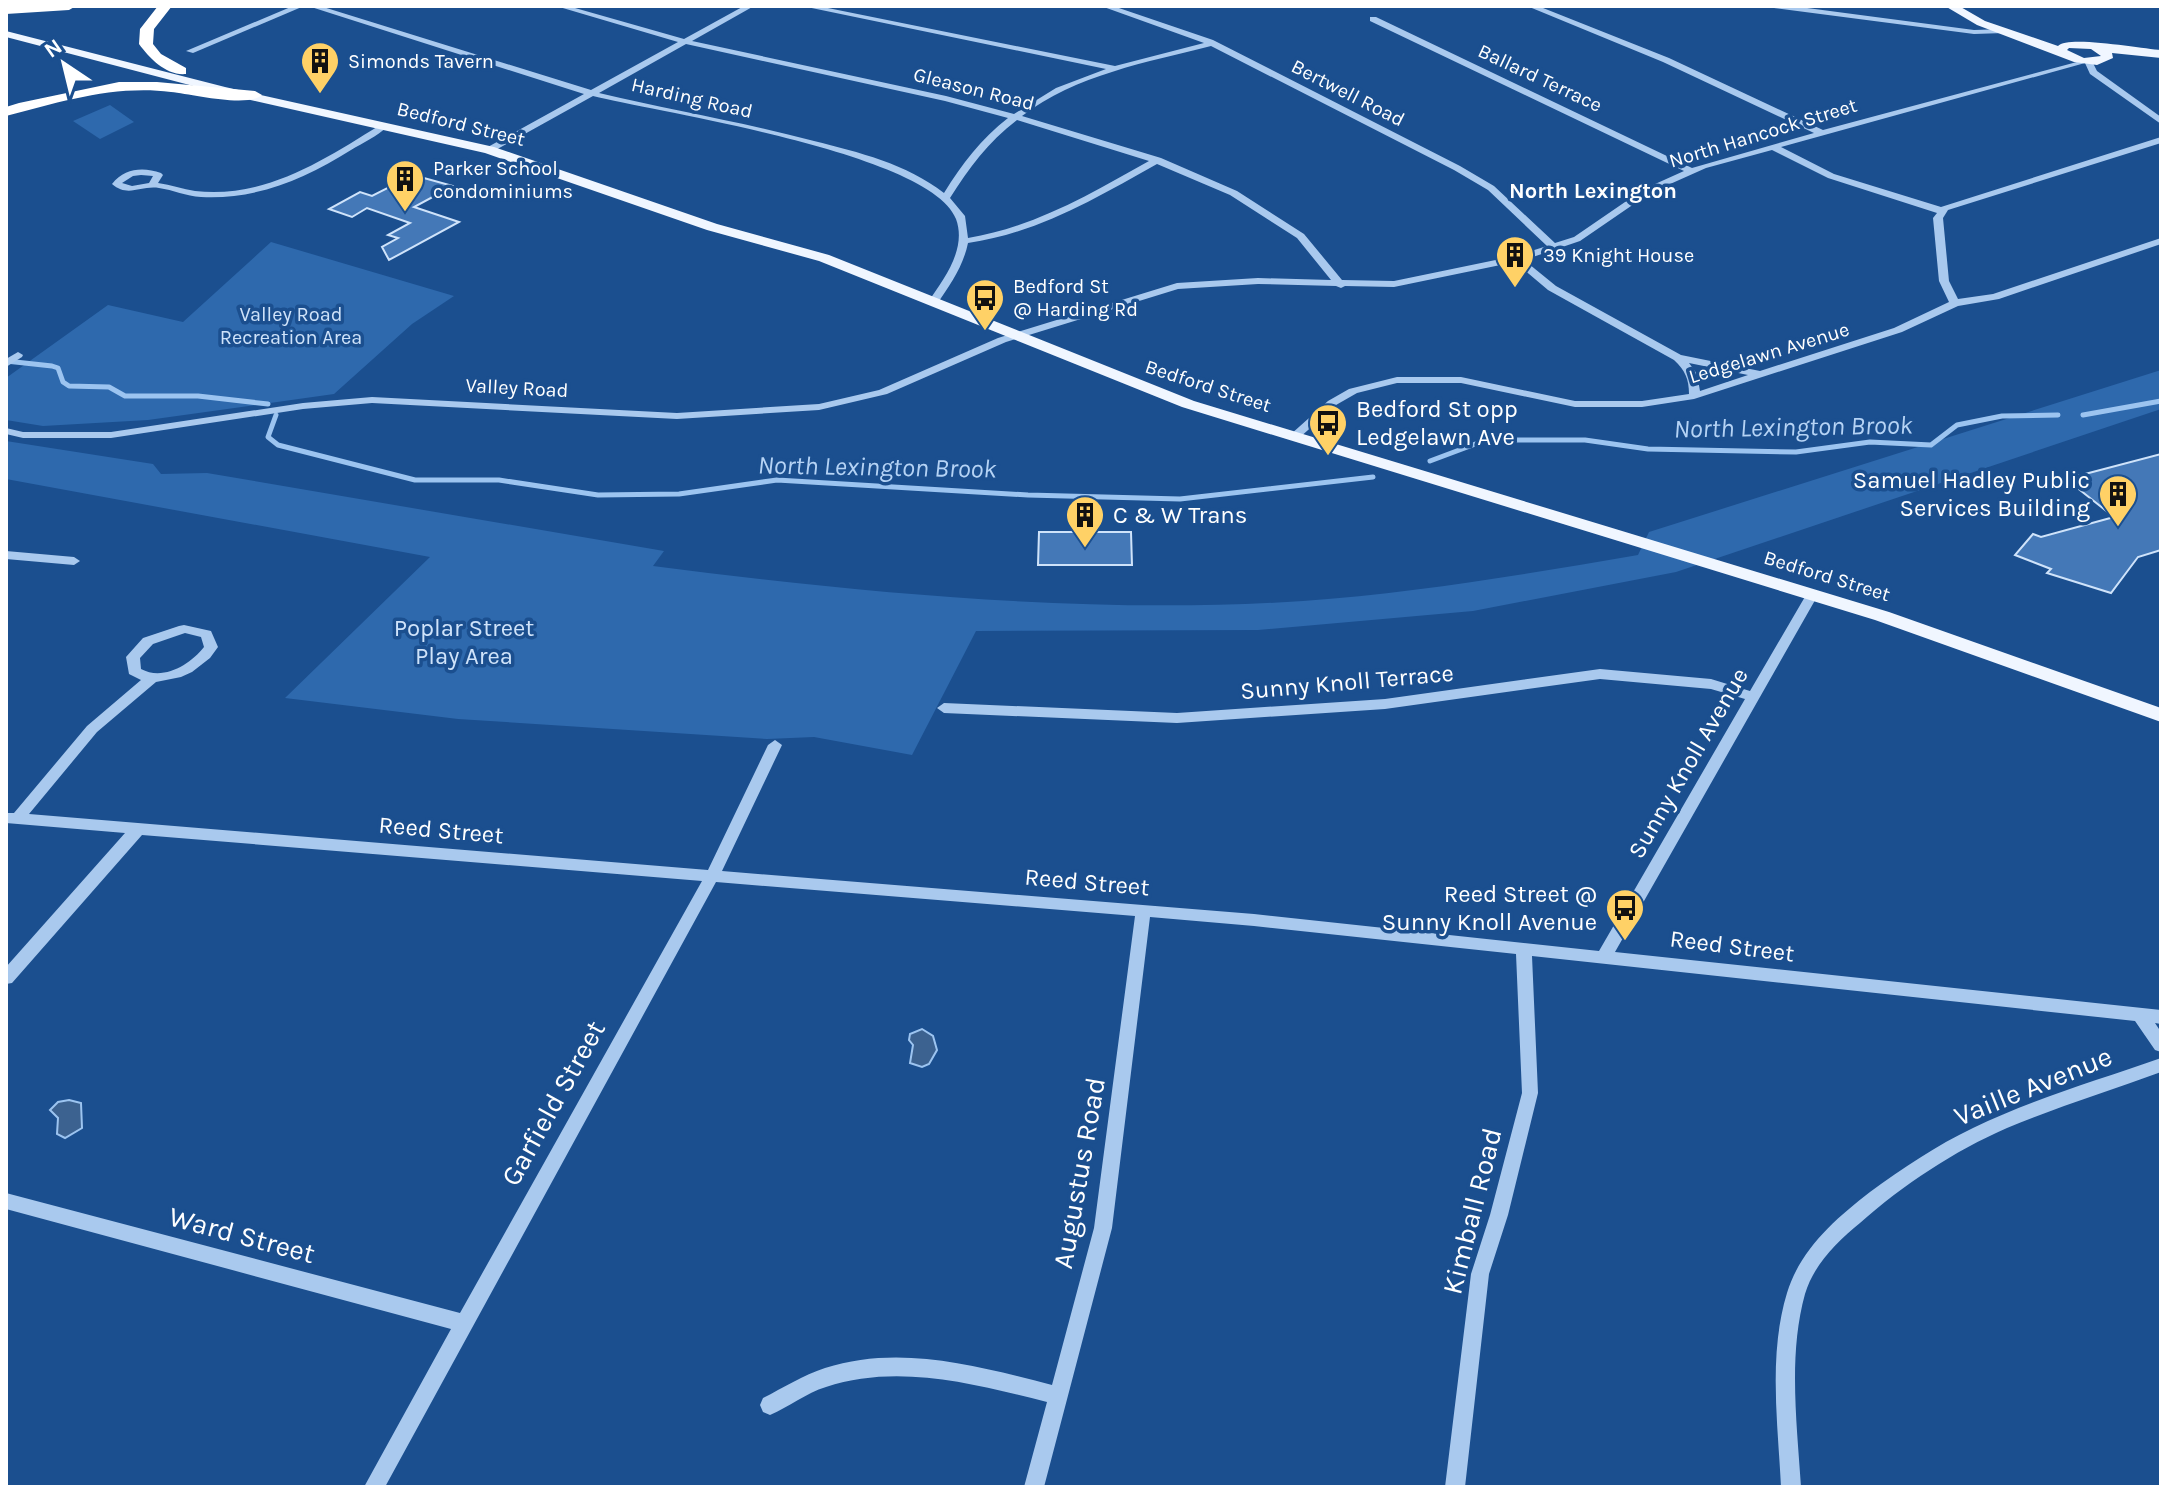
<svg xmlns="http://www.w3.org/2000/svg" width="2167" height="1493" viewBox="0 0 2167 1493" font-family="Karla,sans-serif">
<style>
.green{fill:#2e69ad}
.water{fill:#3c6290;stroke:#9cc4f0;stroke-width:2}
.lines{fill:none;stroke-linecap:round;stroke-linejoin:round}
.stream{stroke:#9cc4f0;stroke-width:5}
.building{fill:#4478b7;stroke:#cfe3fa;stroke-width:2}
.minor{fill:#a9c9ee;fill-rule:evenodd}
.major{fill:#f0f6ff;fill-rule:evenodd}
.highway{fill:#fff;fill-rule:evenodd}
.labels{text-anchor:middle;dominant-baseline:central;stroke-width:7;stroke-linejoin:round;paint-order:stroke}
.far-poi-label{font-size:20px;fill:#fff;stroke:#1b4f8f;text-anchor:start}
.far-street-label{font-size:20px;fill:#fff;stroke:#1b4f8f}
.far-park-label{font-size:20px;fill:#cfe3fa;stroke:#1b4f8f}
.far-neighbourhood-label{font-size:22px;font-weight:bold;fill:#fff;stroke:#1b4f8f}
.poi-label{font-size:24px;fill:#fff;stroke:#1b4f8f;text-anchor:start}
.park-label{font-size:24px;fill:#cfe3fa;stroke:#1b4f8f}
.street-label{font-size:24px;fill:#fff;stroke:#1b4f8f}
.water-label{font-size:26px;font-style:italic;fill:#b5d3f5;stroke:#1b4f8f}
.near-street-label{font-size:28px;fill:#fff;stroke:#1b4f8f}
</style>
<rect width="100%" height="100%" fill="#1b4f8f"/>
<g class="green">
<path d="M110,105L134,122L100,139L73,121Z"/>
<path d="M271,242L454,296L412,324L334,394L148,420L43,426L6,420V378L108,305L183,322Z"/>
<path d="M2161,370V409L1676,572L1473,611L1258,630L976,631L912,755L814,737L767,739L458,719L285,698L430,557L6,479V441L153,464L161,474L207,473L664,551L653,566C864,593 1090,615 1303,601C1415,593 1527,574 1638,555L1649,532Z"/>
</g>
<g class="water">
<path d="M922,1029L933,1036L937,1050L929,1064L922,1067L910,1063L913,1045L909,1040L910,1034Z"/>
<path d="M69,1100L81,1103L82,1128L65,1138L57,1134L58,1118L50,1110L58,1102Z"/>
</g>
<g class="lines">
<g class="stream">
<path d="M6,361L52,366L58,368L63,382L69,386L109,387L125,396H198L268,404"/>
<path d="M276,415L268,437L278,445L415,480H499L598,495L679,494L777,480L1028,495L1180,499L1373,477"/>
<path d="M2083,415L2161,401"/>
<path d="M1430,461L1486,440H1585L1648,449L1796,452L1870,442L1931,445L1957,425L2002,416L2058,415"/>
</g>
</g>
<g class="building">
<path d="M413,175L453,186L414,207L459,222L389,260L382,247L398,238L388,235L410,223L367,208L352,217L329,209L360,192L372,196Z"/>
<path d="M2161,454V550L2138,557L2111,593L2047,573L2051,569L2015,555L2033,534L2041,537L2114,517L2066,479Z"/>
<path d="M1039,532H1131L1132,565H1038Z"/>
</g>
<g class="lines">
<g class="minor">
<path d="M293,6H304L193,53L186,51Z"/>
<path d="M308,6H320L591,90L678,42L556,6H568L684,39L744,6H754L692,41L946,96L1014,114L1056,88L1106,69L802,6H818L1115,66L1204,43L1101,6H1113L1213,40L1460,166L1494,186L1555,243L1574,237L1644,189L1684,171L1370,21V17H1376L1692,168L1814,133L1663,62L1527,6H1538L1669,58L1823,130L2088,59H2091L2097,71L2161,117V124L2090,74L2085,63L1781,147L1834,174L1941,207L2161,137V143L1948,210L1943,218L1949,281L1958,299L1993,294L2161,238V244L1999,299L1958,306L1902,332L1694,399L1642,407H1575L1461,383H1397L1357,393L1336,405L1298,439L1294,440L1288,437L1290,435L1328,401L1349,389L1397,377H1461L1575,401H1642L1689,394C1689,379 1685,370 1674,360L1548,290L1515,262L1394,287L1345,286L1341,288L1336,286L1258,284L1178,289L1006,342L887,394L819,410L677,419L372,403L303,409L111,438H23L6,434V428L23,432H111L303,403L372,397L677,413L819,404L879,390L998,338L1177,283L1258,278L1331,280L1297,238L1230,195L1157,164C1096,198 1038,233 968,243C963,267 950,285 937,304H929L928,302C944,279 967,249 956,219C931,153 662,113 593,96L492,152H486V148L584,94ZM686,44L945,101L1008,118C981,139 962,164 944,193C907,164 858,152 814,141C743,122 670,110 599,93ZM1211,46L1454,170L1488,190L1547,246L1515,256L1394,281L1342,280L1304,234L1237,191L1161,158L1022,116C1075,75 1148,62 1211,46ZM1017,120L1149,161C1092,193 1035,227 968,238L965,216L950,198C969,168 988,142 1017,120ZM1772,150L1828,178L1937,213L1933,218L1939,281L1949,302L1894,328L1760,371L1681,355L1556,286L1524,260L1580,241L1650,193L1706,168ZM1689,363L1748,375L1700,391L1697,374Z"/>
<path d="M1770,6H1792L1974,30L2004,29L2008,31L2004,33L1974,34L1774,8Z"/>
<path d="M380,125L387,127C377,136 363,143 351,150C305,179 256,200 201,197C186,196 173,190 159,188C141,185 128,198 112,184C125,168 143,167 161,173L163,175L158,183C171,185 183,189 195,191C265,199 324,160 380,125ZM141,175L153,176L149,183L132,186L122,183L133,176Z"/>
<path d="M18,352L23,355L22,357L6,367V359Z"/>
<path d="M6,551L74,557L80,561L74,565L6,559Z"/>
<path d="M1812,591L1818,595L1615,952L2161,1010V1024L2155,1023L2161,1032V1052L2155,1050L2135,1021L1532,956L1538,1093L1508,1215L1489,1274L1465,1487H1445L1471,1274L1490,1215L1522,1093L1516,954L1254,926L1150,917L1112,1228L1044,1487H1024L1047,1402C975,1384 898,1363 826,1387C806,1393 789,1407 770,1415L763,1412L760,1405L763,1398C783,1388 803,1375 825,1368C900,1344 978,1366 1052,1385L1094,1228L1135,916L716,882L385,1487H364L451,1329L6,1209V1193L460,1313L702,881L142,835L12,983L6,984V967L125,833L6,823V813H14L87,726L141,680L129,674L126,657L143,638L179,626L184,625L211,631L218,647L210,658L192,672L181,677L156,682L97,732L29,814L708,870L768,745L775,740L782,745L722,871L1254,914L1599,951L1745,699L1711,689L1600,679L1385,709L1177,723L944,713L937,708L944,703L1177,713L1385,699L1600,669L1711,679L1750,691L1806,595ZM185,633L201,637L204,647C190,665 163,681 141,669L140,658L153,644Z"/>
<path d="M2161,1058V1072C2110,1091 2057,1107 2007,1128C1954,1151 1903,1185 1860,1223C1837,1242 1814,1264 1805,1294C1788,1355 1797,1424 1801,1487H1781C1778,1424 1768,1355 1787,1293C1800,1250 1835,1219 1870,1192C1903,1168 1937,1145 1973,1128C2032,1099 2099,1080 2161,1058Z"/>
</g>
<g class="major">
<path d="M1945,6H1959L1985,21L2058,46C2068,35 2142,49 2161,50V58L2112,53L2113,58L2097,65L2074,62L1977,25ZM2069,48L2091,49L2101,56L2084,58L2067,50Z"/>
<path d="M6,31L225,87L494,147L717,224L829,255L1194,401L1889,612L2161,708V722L1875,620L1182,407L819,261L707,230L485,153L224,94L6,37Z"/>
</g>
<g class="highway">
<path d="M6,6H76L69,10L6,14Z"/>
<path d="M158,6H172L154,29L153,44L161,54L186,68V74C167,76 150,59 139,44L140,29Z"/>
<path d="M119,82H157L255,91L262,95C247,108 192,94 171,92C113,85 61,102 6,116V107L19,103Z"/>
</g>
</g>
<defs>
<symbol id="building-pin" viewBox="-11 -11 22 30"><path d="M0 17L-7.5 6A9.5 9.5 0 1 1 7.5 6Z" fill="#ffd166" stroke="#1b4f8f"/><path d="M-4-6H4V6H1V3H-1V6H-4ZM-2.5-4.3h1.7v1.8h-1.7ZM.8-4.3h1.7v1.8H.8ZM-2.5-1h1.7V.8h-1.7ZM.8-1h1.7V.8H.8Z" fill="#111"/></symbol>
<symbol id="bus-pin" viewBox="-11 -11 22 30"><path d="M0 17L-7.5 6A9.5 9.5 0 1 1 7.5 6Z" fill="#ffd166" stroke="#1b4f8f"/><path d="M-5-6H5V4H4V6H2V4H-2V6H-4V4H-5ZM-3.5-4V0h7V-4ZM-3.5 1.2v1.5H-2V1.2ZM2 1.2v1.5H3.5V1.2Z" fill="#111"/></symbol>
</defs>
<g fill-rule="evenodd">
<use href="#building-pin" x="298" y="39" width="44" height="60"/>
<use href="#building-pin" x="383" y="157" width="44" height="60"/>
<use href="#building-pin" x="1493" y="233" width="44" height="60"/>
<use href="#bus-pin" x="963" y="276" width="44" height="60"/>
<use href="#bus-pin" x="1306" y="401" width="44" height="60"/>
<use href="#building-pin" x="2096" y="472" width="44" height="60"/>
<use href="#building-pin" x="1063" y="493" width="44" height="60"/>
<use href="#bus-pin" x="1603" y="886" width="44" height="60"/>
</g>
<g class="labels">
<g class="far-poi-label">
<text x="348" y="61">Simonds Tavern</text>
<text x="433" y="168">Parker School<tspan x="433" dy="23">condominiums</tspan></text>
<text x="1543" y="255">39 Knight House</text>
<text x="1013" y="286">Bedford St<tspan x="1013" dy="23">@ Harding Rd</tspan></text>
</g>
<g class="far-street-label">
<text transform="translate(1540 78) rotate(25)">Ballard Terrace</text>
<text transform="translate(974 89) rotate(14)">Gleason Road</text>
<text transform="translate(1348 93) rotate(27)">Bertwell Road</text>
<text transform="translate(692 98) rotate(13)">Harding Road</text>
<text transform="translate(461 124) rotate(14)">Bedford Street</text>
<text transform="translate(1763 133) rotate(-17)">North Hancock Street</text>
<text transform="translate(1769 353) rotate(-17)">Ledgelawn Avenue</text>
<text transform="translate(1208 386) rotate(18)">Bedford Street</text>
<text transform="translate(517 388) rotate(3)">Valley Road</text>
<text transform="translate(1827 576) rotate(17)">Bedford Street</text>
</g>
<g class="far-park-label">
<text x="291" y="314">Valley Road<tspan x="291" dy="23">Recreation Area</tspan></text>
</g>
<g class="far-neighbourhood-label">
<text x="1593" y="191">North Lexington</text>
</g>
<g class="poi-label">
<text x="1356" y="409">Bedford St opp<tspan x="1356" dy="28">Ledgelawn Ave</tspan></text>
<text x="2090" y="480" text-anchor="end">Samuel Hadley Public<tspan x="2090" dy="28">Services Building</tspan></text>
<text x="1113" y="515">C &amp; W Trans</text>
<text x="1597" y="894" text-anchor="end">Reed Street @<tspan x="1597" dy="28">Sunny Knoll Avenue</tspan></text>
</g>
<g class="park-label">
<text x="464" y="628">Poplar Street<tspan x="464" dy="28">Play Area</tspan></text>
</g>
<g class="street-label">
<text transform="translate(1347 682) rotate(-5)">Sunny Knoll Terrace</text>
<text transform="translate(1688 763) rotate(-60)">Sunny Knoll Avenue</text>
<text transform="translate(441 830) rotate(5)">Reed Street</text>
<text transform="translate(1087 882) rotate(5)">Reed Street</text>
<text transform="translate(1732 946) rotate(7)">Reed Street</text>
</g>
<g class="water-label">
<text transform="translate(1793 427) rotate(-1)">North Lexington Brook</text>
<text transform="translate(877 467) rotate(1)">North Lexington Brook</text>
</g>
<g class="near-street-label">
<text transform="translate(2033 1086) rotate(-22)">Vaille Avenue</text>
<text transform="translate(553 1103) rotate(-61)">Garfield Street</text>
<text transform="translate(1079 1173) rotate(-80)">Augustus Road</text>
<text transform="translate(1472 1211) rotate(-76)">Kimball Road</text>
<text transform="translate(242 1235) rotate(15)">Ward Street</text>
</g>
</g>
<rect width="2167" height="1493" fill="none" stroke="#ffffff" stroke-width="16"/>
<g transform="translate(64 64) rotate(325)" stroke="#1b4f8f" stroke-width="6" paint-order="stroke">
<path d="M0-6L14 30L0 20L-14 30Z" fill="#ffffff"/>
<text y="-12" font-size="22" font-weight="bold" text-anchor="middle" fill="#ffffff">N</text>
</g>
</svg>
